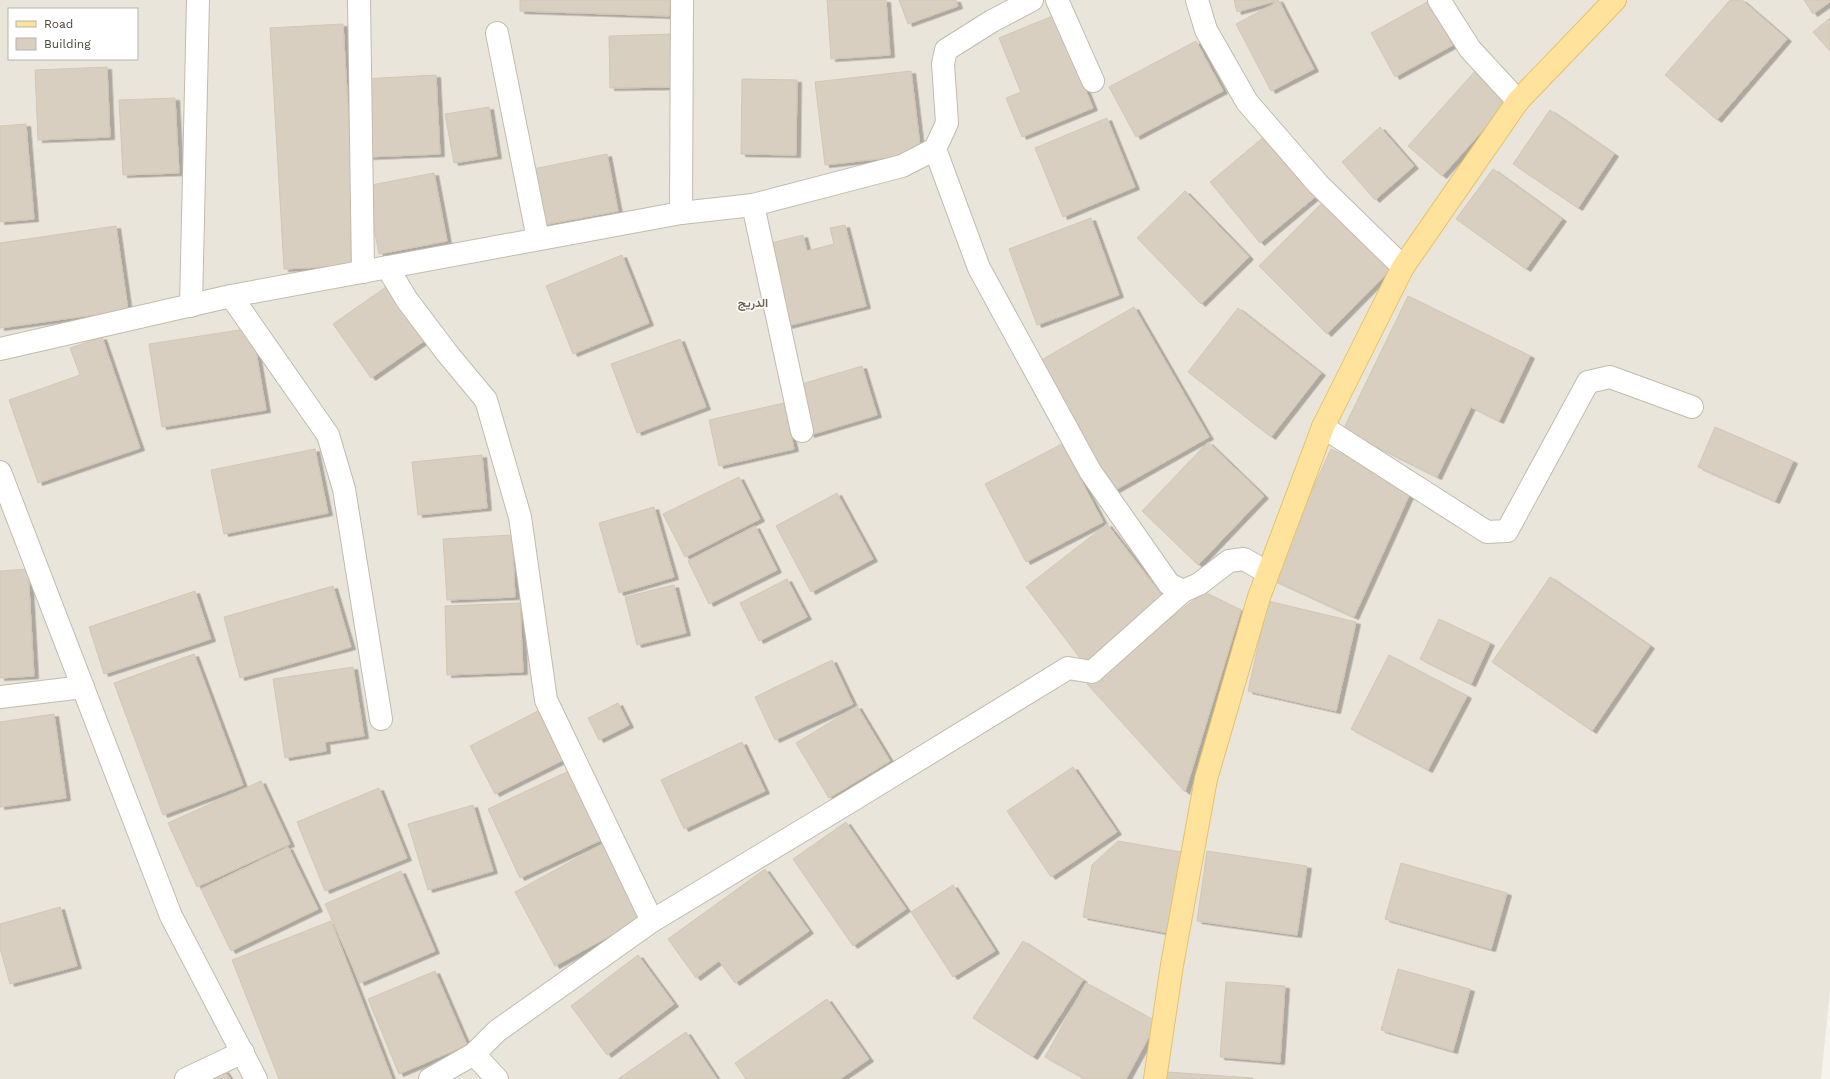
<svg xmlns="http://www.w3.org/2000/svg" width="1830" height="1079" viewBox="0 0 1830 1079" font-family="'Work Sans',Vazirmatn,sans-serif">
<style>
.residential{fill:#eae5da;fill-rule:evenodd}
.building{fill:#d8cfc1;stroke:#d3c7b4;filter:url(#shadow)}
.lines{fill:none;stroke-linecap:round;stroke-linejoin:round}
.minor-casing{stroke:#c2bbae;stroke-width:24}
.major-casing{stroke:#e6c16a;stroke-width:24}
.minor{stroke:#fff;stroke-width:22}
.major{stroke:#ffe39c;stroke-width:22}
.labels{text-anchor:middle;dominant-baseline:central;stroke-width:3;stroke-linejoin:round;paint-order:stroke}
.quarter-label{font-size:12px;font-weight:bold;fill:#6e6250;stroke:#fff}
</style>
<defs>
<filter id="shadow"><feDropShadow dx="4.5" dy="2.5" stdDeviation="0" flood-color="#0004"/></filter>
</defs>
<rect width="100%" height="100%" fill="#f6f3ec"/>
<path class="residential" d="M0,0H1830V991L1821,1079H0ZM9,9H137V59H9Z"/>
<g class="building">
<path d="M520,0H670L669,16L520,11Z"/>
<path d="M827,0H886L890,55L831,59Z"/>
<path d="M899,0H956L958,6L908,24Z"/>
<path d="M1234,0H1279L1237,12Z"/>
<path d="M1730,0H1742L1787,39L1717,120L1665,75Z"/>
<path d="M1804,0H1830V2L1813,14Z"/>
<path d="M1279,1L1314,69L1271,91L1236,24Z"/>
<path d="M1429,1L1453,45L1395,77L1371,33Z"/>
<path d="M1055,15L1093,108L1022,137L1006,98L1021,92L999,38Z"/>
<path d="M1830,18V51L1813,32Z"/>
<path d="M343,24L357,265L284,269L270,28Z"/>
<path d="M672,34L673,87L610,88L609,36Z"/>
<path d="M1196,41L1223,91L1136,137L1109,87Z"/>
<path d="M107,67L110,137L38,140L35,70Z"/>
<path d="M1476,70L1509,101L1442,176L1408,146Z"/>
<path d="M911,71L921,154L825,165L815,82Z"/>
<path d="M436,75L440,154L367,157L363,79Z"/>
<path d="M742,79L797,80L796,155L741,154Z"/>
<path d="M175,98L179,173L123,175L119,100Z"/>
<path d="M489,107L497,156L454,163L445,114Z"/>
<path d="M1550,110L1614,154L1578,208L1513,164Z"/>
<path d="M1107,118L1135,187L1063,217L1035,148Z"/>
<path d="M26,124L34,219L0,222V126Z"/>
<path d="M1380,127L1414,166L1375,200L1342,162Z"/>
<path d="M1265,136L1316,196L1260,243L1210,182Z"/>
<path d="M607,154L618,211L543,225L533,169Z"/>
<path d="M1493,169L1562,219L1526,269L1456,219Z"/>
<path d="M434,173L447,241L379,254L366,186Z"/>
<path d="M1185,191L1249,257L1201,304L1137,238Z"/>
<path d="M1326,199L1394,266L1327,334L1259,266Z"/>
<path d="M1091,218L1119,295L1037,325L1009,249Z"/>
<path d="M845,225L866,306L787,326L767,244L803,235L807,251L834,244L830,228Z"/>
<path d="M116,226L128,310L0,328V243Z"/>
<path d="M622,255L649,323L573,354L546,286Z"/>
<path d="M386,287L424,341L371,378L333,324Z"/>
<path d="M1408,296L1530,356L1499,421L1471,407L1437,477L1343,430Z"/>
<path d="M1134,307L1209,437L1110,493L1036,363Z"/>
<path d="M1238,308L1321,373L1271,437L1188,372Z"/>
<path d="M252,328L266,410L162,427L149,344Z"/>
<path d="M102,337L140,448L38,483L9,400L80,375L70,348Z"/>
<path d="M680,339L706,407L637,433L611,364Z"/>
<path d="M862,366L877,415L810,435L795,386Z"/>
<path d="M784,403L794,449L719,466L709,420Z"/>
<path d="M1715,427L1793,461L1775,501L1698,467Z"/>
<path d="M1208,442L1264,496L1198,565L1142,511Z"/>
<path d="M1062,444L1103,522L1026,562L985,484Z"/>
<path d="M315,449L328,513L224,534L211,470Z"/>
<path d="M1331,449L1413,487L1354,617L1271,579Z"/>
<path d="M482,455L487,508L418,515L412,462Z"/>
<path d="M739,477L760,519L685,557L663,514Z"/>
<path d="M837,493L873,559L811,592L776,526Z"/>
<path d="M654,507L674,577L619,593L599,523Z"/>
<path d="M1107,524L1168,603L1086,666L1026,587Z"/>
<path d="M755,526L777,570L709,604L688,561Z"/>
<path d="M512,535L515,597L447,600L443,539Z"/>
<path d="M28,569L34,676L0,678V571Z"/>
<path d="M1550,577L1650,646L1592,731L1492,662Z"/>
<path d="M787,579L807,617L759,641L740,603Z"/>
<path d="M674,585L686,633L637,645L625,597Z"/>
<path d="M333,586L351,647L240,678L224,617Z"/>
<path d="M195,591L211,639L104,674L89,627Z"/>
<path d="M1204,592L1241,610L1185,792L1087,684Z"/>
<path d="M1268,601L1356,622L1336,711L1248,691Z"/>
<path d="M520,603L523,672L447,675L445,606Z"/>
<path d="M1439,619L1490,643L1471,684L1420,659Z"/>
<path d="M194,654L243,785L163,815L114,683Z"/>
<path d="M1389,655L1467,696L1428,770L1351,729Z"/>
<path d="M832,660L853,704L775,740L755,697Z"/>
<path d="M353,667L364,736L325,742L326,751L285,758L273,679Z"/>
<path d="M618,703L629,725L599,740L588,718Z"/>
<path d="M857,706L890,761L829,798L796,743Z"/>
<path d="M538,711L563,760L495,794L470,746Z"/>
<path d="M54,714L66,798L0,807V722Z"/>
<path d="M742,742L765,791L684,829L661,780Z"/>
<path d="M1073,767L1117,832L1051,877L1007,811Z"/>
<path d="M569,771L601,840L520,878L488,809Z"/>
<path d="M261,781L290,844L197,887L168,823Z"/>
<path d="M379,788L407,858L325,891L297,822Z"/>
<path d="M473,805L493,871L428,890L408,824Z"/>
<path d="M846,822L906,909L853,946L793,859Z"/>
<path d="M1118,841L1181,852L1168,933L1083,917L1092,865Z"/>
<path d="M606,842L646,916L555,966L515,892Z"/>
<path d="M288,847L318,909L231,951L201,889Z"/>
<path d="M1207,851L1307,866L1297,935L1197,921Z"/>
<path d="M1401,863L1507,893L1491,949L1385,919Z"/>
<path d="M765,869L809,931L735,983L719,961L696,978L668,939Z"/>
<path d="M401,871L435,951L360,983L325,904Z"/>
<path d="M953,885L995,951L953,977L911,912Z"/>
<path d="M60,907L77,966L10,984L0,948V924Z"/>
<path d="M331,921L392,1079H279L232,960Z"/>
<path d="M1023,941L1083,980L1033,1057L973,1018Z"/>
<path d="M638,955L674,1004L607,1055L571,1006Z"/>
<path d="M1398,969L1470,989L1453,1051L1381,1030Z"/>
<path d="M435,971L467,1045L399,1074L368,999Z"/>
<path d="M1226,982L1285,986L1280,1062L1220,1057Z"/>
<path d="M1086,983L1157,1022L1126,1079H1085L1045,1057Z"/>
<path d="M827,999L869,1059L840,1079H746L735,1063Z"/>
<path d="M686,1032L717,1079H618Z"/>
<path d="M224,1070L230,1079H212Z"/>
<path d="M1167,1072L1253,1078V1079H1167Z"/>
</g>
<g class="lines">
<defs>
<g id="minor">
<path d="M359,0L363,272"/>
<path d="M1057,0L1093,81"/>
<path d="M1197,0L1206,30L1247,102L1318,184L1403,267"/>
<path d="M1439,0L1470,49L1518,101"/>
<path d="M497,33L538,239"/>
<path d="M935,149L979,268L1090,471L1169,584L1183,591L1199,584L1229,561L1244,559L1268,573"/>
<path d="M753,205L802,431"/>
<path d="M681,213L682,0"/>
<path d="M387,267L407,300L447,353L486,400L520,517L546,700L652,921L851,801L1068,668L1092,672L1183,591"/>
<path d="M231,296L328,435L344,489L381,719"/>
<path d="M191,306L198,0"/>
<path d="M0,349L231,296L681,213L753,205L902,166L935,149L947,123L943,64L946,50L992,21L1032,0"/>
<path d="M1323,427L1487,532L1507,531L1588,382L1610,377L1692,407"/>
<path d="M0,472L171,916L256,1079"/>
<path d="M0,697L83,687"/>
<path d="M186,1079L243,1052"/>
<path d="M430,1079L474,1054"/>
<path d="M497,1079L474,1054L497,1031L652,921"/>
</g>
<path id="major" d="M1155,1079L1172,965L1206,779L1259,597L1323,427L1403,267L1518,101L1615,0"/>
</defs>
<use href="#minor" class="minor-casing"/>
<use href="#major" class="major-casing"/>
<use href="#minor" class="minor"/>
<use href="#major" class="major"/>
</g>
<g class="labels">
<g class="quarter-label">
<text x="753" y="303">الدريج</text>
</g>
</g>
<rect x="8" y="8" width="130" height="52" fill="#ffffff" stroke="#b7b4b0"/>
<rect x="16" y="21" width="20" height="6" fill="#ffe39c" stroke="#b7b4b0"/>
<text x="44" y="28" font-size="12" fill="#4b4439">Road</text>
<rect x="16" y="38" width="20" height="12" fill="#d8cfc1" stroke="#b7b4b0"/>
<text x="44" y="48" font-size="12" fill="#4b4439">Building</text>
</svg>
